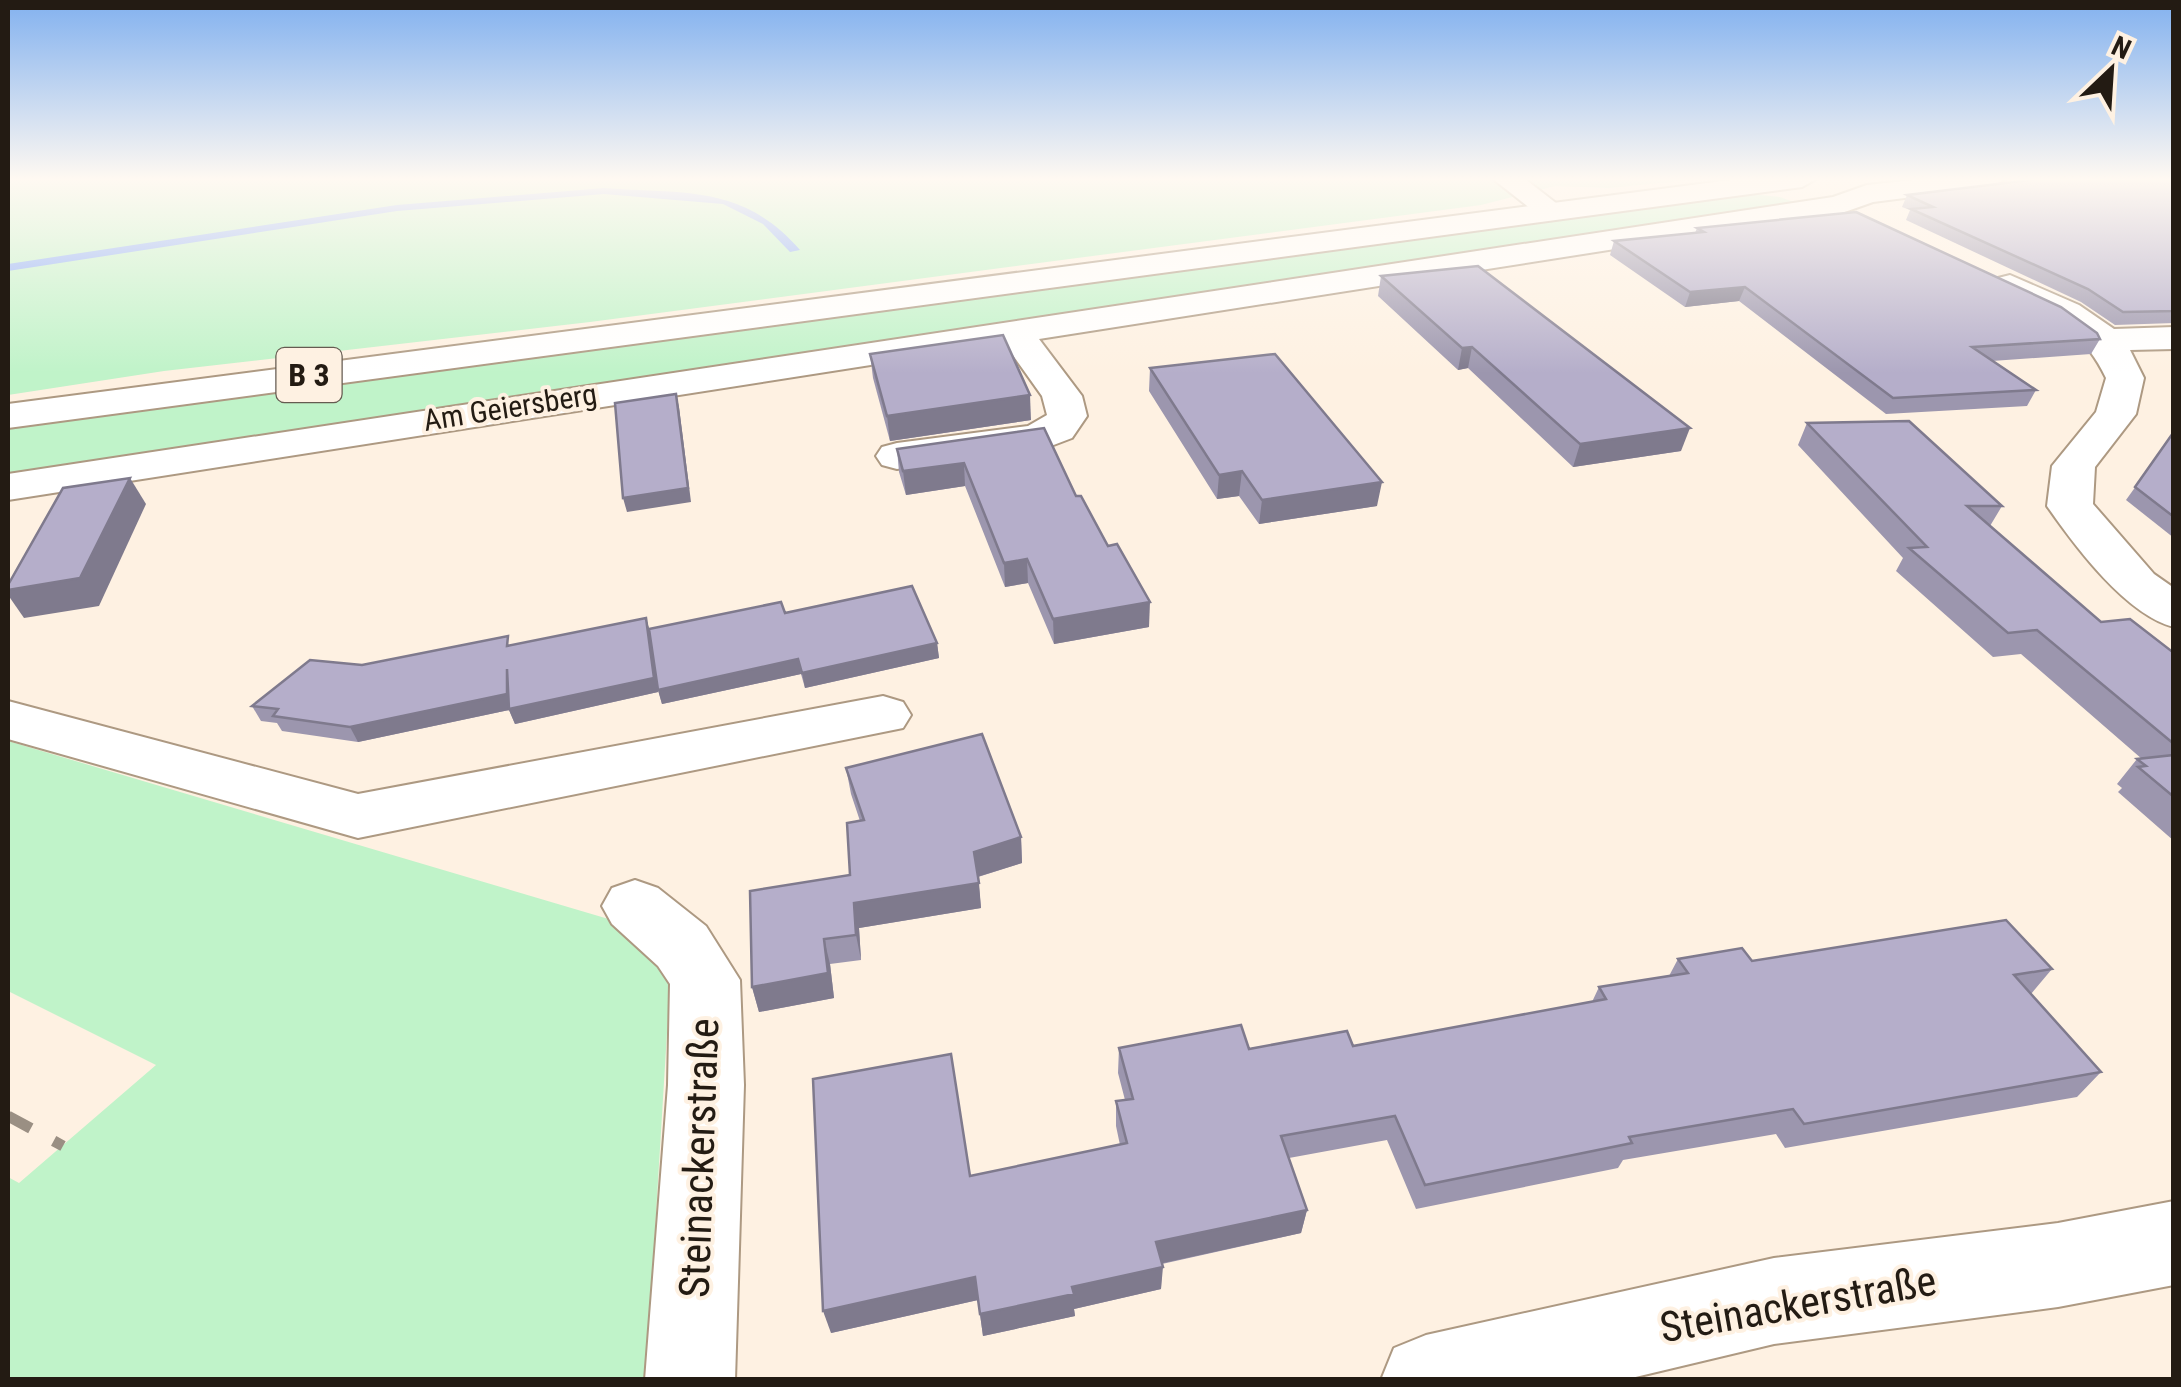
<svg xmlns="http://www.w3.org/2000/svg" width="2181" height="1387" viewBox="0 0 2181 1387" font-family="'Roboto Condensed',sans-serif">
<style>
.green{fill:#c0f3c9}
.lines{fill:none;stroke-linecap:round;stroke-linejoin:round}
.stream{fill:#8aadfa;fill-rule:evenodd}
.street-casing{stroke:#ad9982;stroke-width:4}
.primary-casing{stroke:#ad9982;stroke-width:4}
.street{fill:#fff;fill-rule:evenodd}
.primary{fill:#fff;fill-rule:evenodd}
.rail{stroke:#9a8f83;stroke-width:11;stroke-dasharray:26 26;stroke-linecap:butt}
.wall{fill:#9c96ae}
.shaded-wall{fill:#7f7a8d}
.building{fill:#b5aeca;stroke:#7f7a8d;stroke-width:2.5}
.labels{text-anchor:middle;dominant-baseline:central;stroke-width:8;stroke-linejoin:round;paint-order:stroke}
.far-street-label{font-size:30px;fill:#231b13;stroke:#fef1e2}
.shield{fill:#fef1e2;stroke:#655b51;stroke-width:2.5}
.shield-label{font-size:32px;font-weight:bold;fill:#231b13}
.near-street-label{font-size:42px;fill:#231b13;stroke:#fef1e2}
</style>
<rect width="100%" height="100%" fill="#fef1e2"/>
<g class="green">
<path d="M8,179H1701L1609,188L1555,186L1481,205L590,322L164,371L8,395Z"/>
<path d="M1751,194L1780,197L1799,204L8,480V421Z"/>
<path d="M8,741L622,923L662,959L670,983L646,1379H8V1177L19,1183L156,1065L8,991Z"/>
</g>
<g class="lines">
<path class="stream" d="M604,188C683,194 743,184 800,250L790,252L763,224L723,204L604,194L397,211L8,271V264L397,205Z"/>
<defs>
<g id="street">
<path d="M1493,179H1525L1565,210L1560,216H1540Z"/>
<path d="M1921,179H2005L1991,187L1873,202L1839,214L1039,339L1082,396L1087,416L1072,438L1051,446L897,469L882,465L876,456L882,447L897,443L1028,426L1047,415L1042,396L1005,344L8,500V474L1833,197L1867,185Z"/>
<path d="M2010,275L2079,305L2114,329L2174,327V349L2130,350L2144,378L2136,414L2095,467L2093,504L2154,574L2174,588V627C2126,615 2075,546 2047,506L2052,466L2096,412L2106,378C2080,324 2049,317 1998,292L1993,285L1998,278Z"/>
<path d="M883,696L903,702L911,715L903,728L358,838L8,739V701L358,794Z"/>
<path d="M635,880L658,888L706,926L740,980L744,1085L735,1380H645L668,1085L670,984L658,966L612,924L602,906L612,888Z"/>
<path d="M2174,1201V1285L2058,1307L1774,1344L1623,1380H1381L1394,1348L1426,1335L1774,1258L2058,1223Z"/>
</g>
<path id="primary" d="M1738,179H1816L1802,187L8,428V404Z"/>
</defs>
<use href="#street" class="street-casing"/>
<use href="#primary" class="primary-casing"/>
<use href="#street" class="street"/>
<use href="#primary" class="primary"/>
<path class="rail" d="M8,1116L63,1146"/>
</g>
<g class="wall">
<path d="M2174,179V323L2115,325L2081,302L1906,220L1910,210L1902,207L1907,195Z"/>
<path d="M1697,228L2100,339L2091,354L1992,361L2036,390L2027,406L1886,414L1739,301L1685,307L1610,255L1614,241L1695,233Z"/>
<path d="M1381,276L1681,451L1573,467L1468,368L1458,370L1378,296Z"/>
<path d="M870,354L1031,420L890,441L873,378Z"/>
<path d="M1150,368L1377,506L1259,524L1239,496L1217,499L1149,391Z"/>
<path d="M1807,423L2002,506L1990,526L2101,622L2174,653V841L2118,792L2122,788L2117,784L2137,759H2142L2021,654L1993,657L1896,571L1903,558L1798,445Z"/>
<path d="M1044,428L1076,496L1149,627L1054,644L1028,583L1005,587L965,486L906,495L899,472L897,449Z"/>
<path d="M2174,433V538L2126,500Z"/>
<path d="M785,613L937,643L939,658L805,688L801,674L662,704L658,690V692L515,724L509,710L358,742L282,731L277,723L261,721L252,706L362,665L512,645L646,618L649,629Z"/>
<path d="M846,768L1021,837L1022,863L978,877L981,908L859,928L861,960L830,964L834,998L759,1012L752,987L850,875L860,821L851,794Z"/>
<path d="M1678,959L2052,969L2031,994L2101,1072L2077,1097L1785,1148L1776,1134L1623,1160L1618,1168L1416,1209L1387,1140L1289,1158L1307,1210L1301,1233L1162,1264L1161,1289L1074,1309L1075,1316L983,1336L978,1300L831,1333L970,1176L1120,1145L1116,1126V1101L1125,1100L1118,1073L1119,1048L1249,1049L1353,1046L1592,1002L1599,987L1669,976Z"/>
</g>
<g class="shaded-wall">
<path d="M1745,287L1739,301L1685,307L1690,292Z"/>
<path d="M1472,347L1468,368L1458,370L1462,348Z"/>
<path d="M676,394L679,407L691,502L627,512L623,498Z"/>
<path d="M1030,395L1031,420L890,441L887,416Z"/>
<path d="M1690,428L1681,451L1573,467L1580,444Z"/>
<path d="M964,463L965,486L906,495L903,471Z"/>
<path d="M1242,471L1239,496L1217,499L1219,475Z"/>
<path d="M130,478L146,504L99,606L24,618L8,595V590Z"/>
<path d="M1382,482L1377,506L1259,524L1262,500Z"/>
<path d="M1027,559L1028,583L1005,587L1004,563Z"/>
<path d="M1150,602L1149,627L1054,644L1053,619Z"/>
<path d="M646,618L650,632L798,659L801,674L662,704L658,690V692L515,724L509,710L358,742L350,727L507,694Z"/>
<path d="M937,643L939,658L805,688L802,673Z"/>
<path d="M1021,837L1022,863L977,877L974,852Z"/>
<path d="M979,883L981,908L859,928L861,960L856,935L854,903Z"/>
<path d="M824,939L830,964L834,998L759,1012L752,987Z"/>
<path d="M1307,1210L1301,1233L1154,1265L1156,1242Z"/>
<path d="M1163,1267L1161,1289L1074,1309L1075,1316L983,1336L980,1314L1072,1287Z"/>
<path d="M975,1277L978,1300L831,1333L823,1311Z"/>
</g>
<g class="building">
<path d="M2039,179H2174V311L2123,312L2088,289L1911,209L1933,207L1907,195Z"/>
<path d="M1856,212L2061,307L2097,333L2100,339L1972,347L2036,390L1893,398L1745,287L1690,292L1614,241L1704,232L1697,228Z"/>
<path d="M1478,266L1690,428L1580,444L1472,347L1462,348L1381,276Z"/>
<path d="M1003,335L1030,395L887,416L870,354Z"/>
<path d="M1275,354L1382,482L1262,500L1242,471L1219,475L1150,368Z"/>
<path d="M676,394L688,488L623,498L615,403Z"/>
<path d="M1909,421L2002,506H1967L2101,622L2130,619L2174,653V744L2037,630L2008,633L1909,548L1927,547L1807,423Z"/>
<path d="M1044,428L1076,496H1081L1108,546L1117,544L1150,602L1053,619L1027,559L1004,563L964,463L903,471L897,449Z"/>
<path d="M2173,433H2174V517L2135,487Z"/>
<path d="M130,478L80,578L8,590V585L63,488Z"/>
<path d="M912,586L937,643L802,673L798,659L658,690L649,629L781,602L785,613Z"/>
<path d="M646,618L654,678L509,709L507,669V694L350,727L273,716L278,709L252,706L310,660L362,665L508,636L507,646Z"/>
<path d="M982,734L1021,837L974,852L979,883L854,903L856,935L824,939L828,973L752,987L750,891L850,875L847,823L864,820L846,768Z"/>
<path d="M2174,755V797L2138,767L2146,766L2137,759Z"/>
<path d="M2006,920L2052,969L2014,975L2101,1072L1804,1124L1793,1109L1629,1137L1632,1143L1425,1185L1395,1116L1281,1136L1307,1210L1156,1242L1163,1267L1072,1287L1074,1294L980,1314L975,1277L823,1311L813,1079L951,1054L970,1176L1127,1143L1116,1101L1133,1099L1119,1048L1241,1025L1249,1049L1347,1031L1353,1046L1606,999L1599,987L1688,973L1678,959L1742,948L1752,961Z"/>
</g>
<linearGradient id="sky" x2="0" y2="1"><stop stop-color="#82b1ef"/><stop offset="0.48" stop-color="#fff9f2"/><stop offset="1" stop-color="#fff9f2" stop-opacity="0"/></linearGradient>
<rect width="2181" height="373" fill="url(#sky)"/>
<g class="labels">
<g class="far-street-label">
<text transform="translate(510 407) rotate(-9)">Am Geiersberg</text>
</g>
<rect class="shield" x="276.5" y="348" width="65" height="54" rx="8"/>
<g class="shield-label">
<text x="309" y="375">B 3</text>
</g>
<g class="near-street-label">
<text transform="translate(699 1158) rotate(-88)">Steinackerstraße</text>
<text transform="translate(1798 1304) rotate(-10)">Steinackerstraße</text>
</g>
</g>
<rect width="2181" height="1387" fill="none" stroke="#231b13" stroke-width="20"/>
<g transform="translate(2111 70) rotate(25)" stroke="#fef1e2" stroke-width="8" paint-order="stroke">
<path d="M0-8L18 38L0 25L-18 38Z" fill="#231b13"/>
<text y="-15" font-size="28" font-weight="bold" text-anchor="middle" fill="#231b13">N</text>
</g>
</svg>
